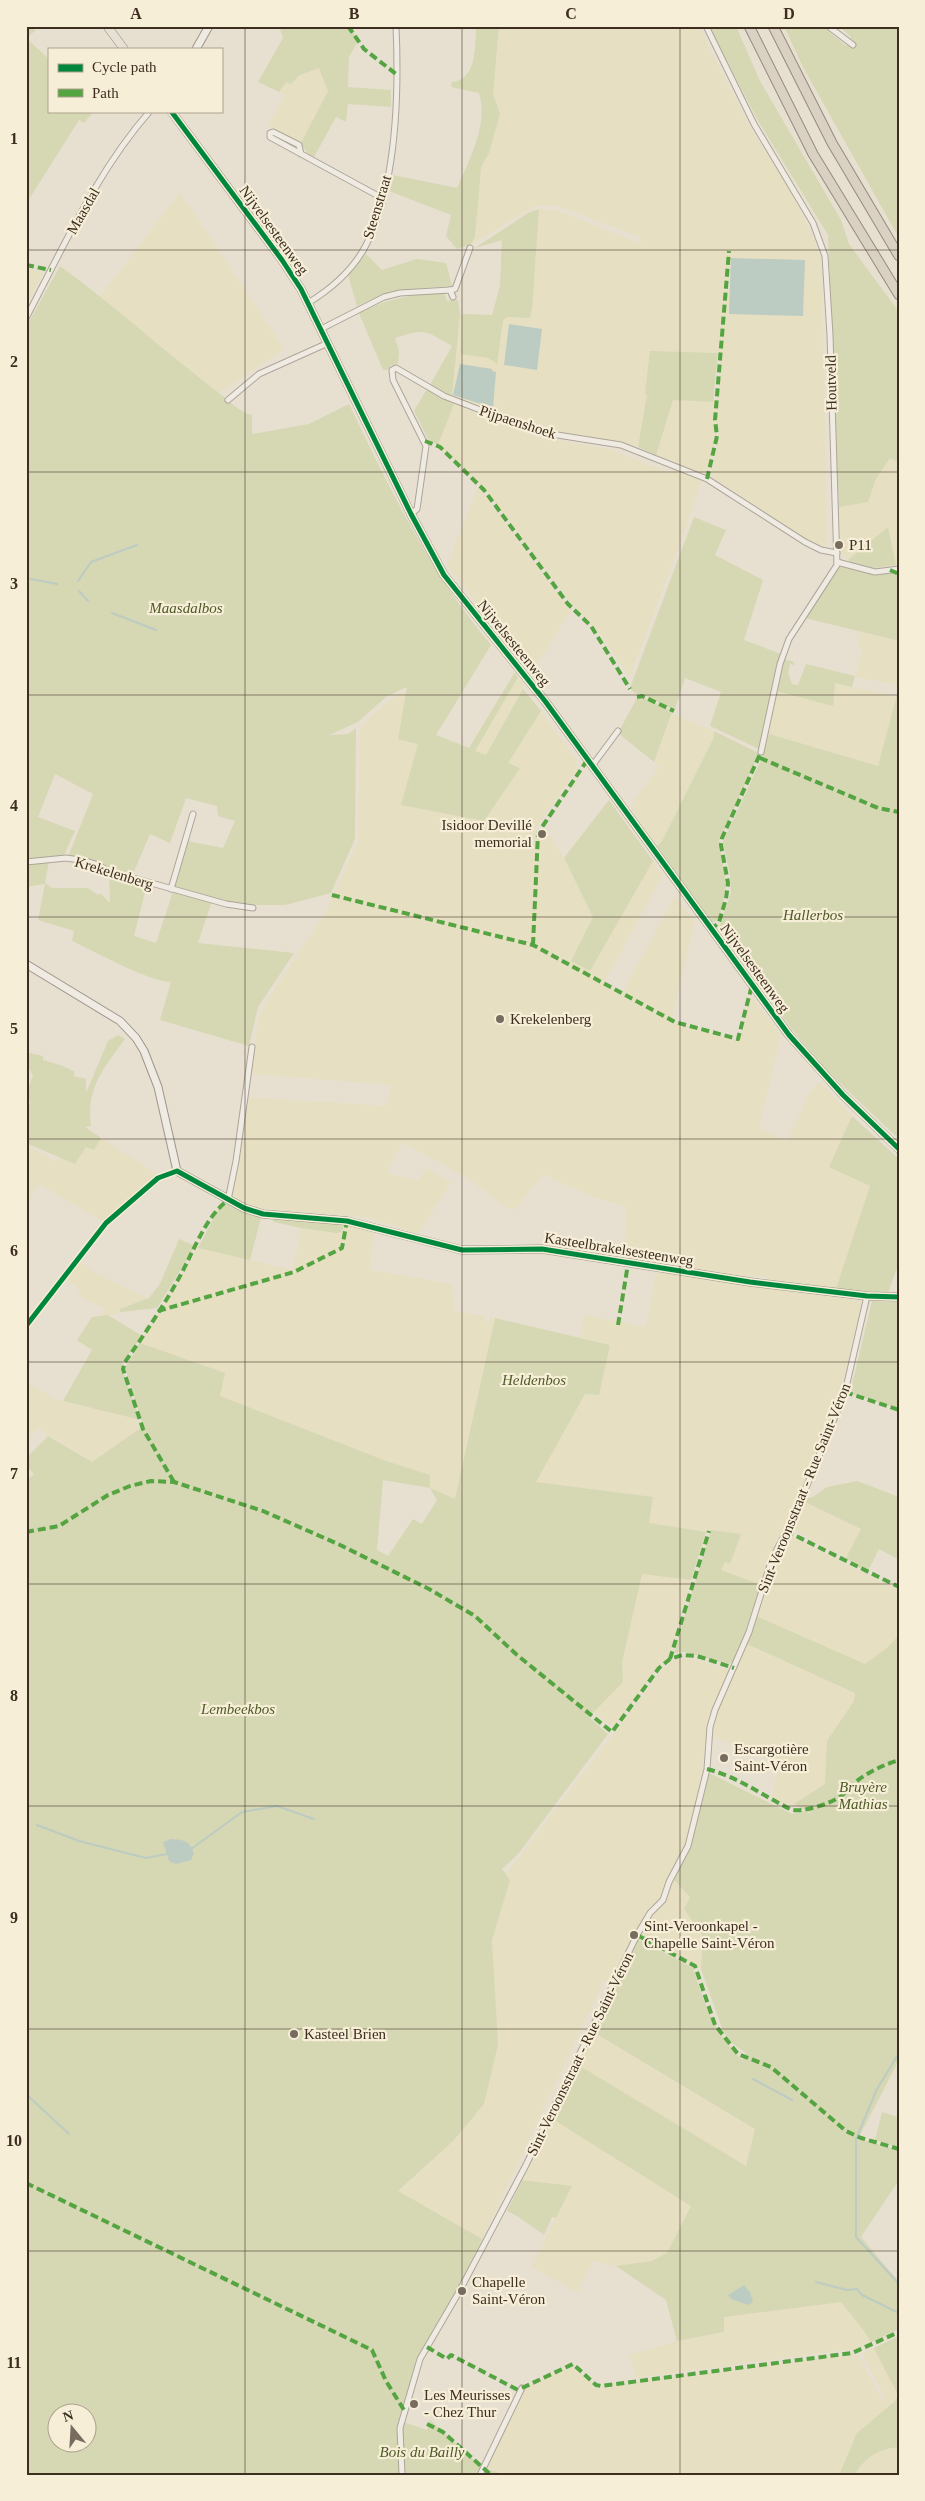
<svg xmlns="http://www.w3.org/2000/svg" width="925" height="2501" viewBox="0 0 925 2501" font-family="Georgia,serif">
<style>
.farmland{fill:#e6dfc2}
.green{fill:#d6d7b3;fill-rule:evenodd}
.water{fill:#bcccc2}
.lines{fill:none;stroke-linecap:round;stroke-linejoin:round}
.stream{stroke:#bcccc2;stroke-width:2}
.street-casing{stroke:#ada599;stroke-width:7}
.secondary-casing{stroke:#9c958a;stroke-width:9}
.primary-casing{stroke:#928b80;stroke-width:9}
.highway-casing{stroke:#928b80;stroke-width:11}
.street{stroke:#efebe3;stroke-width:5}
.secondary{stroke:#efebe3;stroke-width:7}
.primary{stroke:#e6e1d4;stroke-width:8}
.highway{stroke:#dad1c2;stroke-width:9}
.quiet{stroke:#54a441;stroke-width:4;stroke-dasharray:8 4;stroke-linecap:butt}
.cycleway-casing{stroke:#f7eed8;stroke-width:8}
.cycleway{stroke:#00873e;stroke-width:5}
.grid{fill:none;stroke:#3d2e20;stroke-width:1;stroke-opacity:0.55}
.poi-dot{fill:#786c5e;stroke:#f7eed8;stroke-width:2}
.labels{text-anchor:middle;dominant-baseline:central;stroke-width:4.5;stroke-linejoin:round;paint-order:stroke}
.street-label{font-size:15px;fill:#3d2e20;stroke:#f7eed8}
.poi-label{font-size:15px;fill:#3d2e20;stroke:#f7eed8;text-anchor:start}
.park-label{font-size:15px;font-style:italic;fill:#4d5a26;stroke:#f7eed8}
.neatline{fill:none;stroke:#3d2e20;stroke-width:2}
.grid-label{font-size:16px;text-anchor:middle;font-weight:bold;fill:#3d2e20}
</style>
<rect width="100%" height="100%" fill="#e7e0d1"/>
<g class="farmland">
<path d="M499,26H698L748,124L791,192L813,237L822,263L827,546L817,545L793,531L711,476L718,442L717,424L714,425L716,436L708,474L702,479L686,527L630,677L595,627L571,603L481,484L437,447L454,404L535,437L610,449L672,474L675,462L656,455L673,400L718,401L722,353L650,351L645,393L648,394L638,447L528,426L452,396L460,314L503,315L532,309L539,209L556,210L641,244L640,237L558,206L541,205L533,207L470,245L475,237L481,167L489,153L500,114L493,94Z"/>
<path d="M319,68L328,91L301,143L268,126L285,95L279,92L286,82Z"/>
<path d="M180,192L284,349L219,393L153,340L97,301Z"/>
<path d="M26,269L40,271L43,273L26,307Z"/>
<path d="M890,458L899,462V565H896L888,528L848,560L846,557L841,558L839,507L868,502L876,479Z"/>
<path d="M478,487L561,598L572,609L532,672L447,566Z"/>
<path d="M480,631L491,645L422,730L402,805L519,768L508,763L541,711L577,761L576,770L535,830V837L552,836L593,917L571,961L590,971L653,861L663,875L604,983L622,993L675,896L695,921L671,1022L739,1041L751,996L781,1035L759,1127L787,1141L810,1091L820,1082L852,1116L829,1167L870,1186L836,1289L770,1280L766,1277L742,1276L624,1257L626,1206L592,1197L543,1174L515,1210L505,1207L466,1177L402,1142L387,1173L417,1181L427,1168L451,1182L418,1234L367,1217L291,1212L246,1205L233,1198L248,1097L386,1106L392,1085L251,1074L258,1019L265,1003L325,914L358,841L360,730L364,723L396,695L407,692Z"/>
<path d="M860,632L899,641V685L855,677L862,649L857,646Z"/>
<path d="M518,677L525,685L486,755L475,751Z"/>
<path d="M835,683L896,697L878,766L769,734L776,691L832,706Z"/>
<path d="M672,714L714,731V737L662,841L657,846L640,823L631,806L659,767L654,762Z"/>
<path d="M101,1138L158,1175L104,1222L39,1184L26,1204V1148H31L54,1161L62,1158L75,1164L86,1147L94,1150Z"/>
<path d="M344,1224L374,1230L370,1270L452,1284L455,1311L485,1316L484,1321L489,1322L490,1317L495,1318L455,1499L429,1488L430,1475L386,1461L220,1396L225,1373L140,1343L198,1248L293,1270L301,1228L336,1233Z"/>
<path d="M79,1261L95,1273L149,1299L121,1309L118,1314L100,1316L104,1308L81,1298L78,1288L65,1278Z"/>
<path d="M656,1272L862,1301L841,1389L795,1506L769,1559L761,1585L721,1570L725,1562L730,1564L741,1534L711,1530L706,1532L649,1523L653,1497L535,1482L585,1394L599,1395L610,1345L580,1338L584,1315L646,1327Z"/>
<path d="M26,1382L57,1400L137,1419L141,1427L92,1462L38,1428L26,1438Z"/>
<path d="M805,1502L861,1529L846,1558L792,1529Z"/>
<path d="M787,1534L899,1591V1635L887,1648L865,1664L855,1662L756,1616Z"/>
<path d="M642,1573L691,1580L670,1653L615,1725H610L594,1712L623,1682L622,1662Z"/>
<path d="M747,1644L855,1693L854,1701L827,1741L825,1784L794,1804L785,1805L773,1797L774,1783L781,1765L711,1735L722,1697Z"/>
<path d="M684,1658L697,1659L729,1670L708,1719L698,1797L686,1845L666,1878L674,1880L690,1897L684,1909L703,1936L701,1969L634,1934L609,1982L604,1981L482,2239L398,2192L453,2141L498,2044L492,1940L510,1880L506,1874L663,1669L673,1661Z"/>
<path d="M595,2033L755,2129L745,2167L578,2065Z"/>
<path d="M551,2118L691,2206L667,2253L652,2261L616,2266L593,2261L577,2292L531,2267L572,2186L522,2180Z"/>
<path d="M841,2302L862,2328L871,2342L854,2349L636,2378L629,2355L677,2341L723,2332L724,2317Z"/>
<path d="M874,2348L898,2395L895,2401L857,2433L839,2475H505L486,2467L523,2388L572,2366L595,2386L601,2388L639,2381L857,2354L882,2400L885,2398L862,2353Z"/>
<path d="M899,2447V2475H854L865,2459L883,2449Z"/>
</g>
<g class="green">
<path d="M26,26H32L35,31L26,38L49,59V111H94L84,123L79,120L26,204Z"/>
<path d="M279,26H350L358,41L349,57L348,87L391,90V107L348,104L346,122L336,117L314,157L307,153L301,143L328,91L319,68L298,76L291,84L286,82L279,92L258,82L283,38Z"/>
<path d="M476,26H499L493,94L500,114L489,153L481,167L475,237L470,245L457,249L446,236L451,215L389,191L393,175L457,188C469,161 489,123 479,93L451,87L452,82C477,80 475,46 476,26Z"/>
<path d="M709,26H736L760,81L841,220L849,244L899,312V462L890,458L876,479L868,502L839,507L828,235L757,119Z"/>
<path d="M784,26H822L846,46L851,37L839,26H899V238L803,67Z"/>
<path d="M539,209L532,309L530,318L507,317L503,320L497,364L488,358L461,354L462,314L492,315L500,286L502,240L475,248L528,213Z"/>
<path d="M366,254L382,270L417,259L446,263L452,286C418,288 387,290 357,306L348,275Z"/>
<path d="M60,266C113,305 162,349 215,390C225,397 240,413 252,415V434L309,424L349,404C389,488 431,574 491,645L436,735L469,748L515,672L518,677L475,751L486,755L523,689L541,711L508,763L520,768L484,821L401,805L418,744L398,739L407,687L387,696L358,722L329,735L348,734L356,728L355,839L331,893L285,905H239L173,886L188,841L223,848L235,821L218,816L217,806L186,798L170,843L150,834L132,876C120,875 113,869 101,864C91,859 79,861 69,855L70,852L93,794L55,774L38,817L75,831L64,855L26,860V768L30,759L26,757V327Z"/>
<path d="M444,293L447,301L458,300L460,314L452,396L430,385L452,346C425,330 425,328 395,338L399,351L398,364L391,365L387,370H383L359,313C386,299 414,294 444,293Z"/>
<path d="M650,351L718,353L713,402L673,400L656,455L638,447L647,395L645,393Z"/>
<path d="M427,389L454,404L438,445L428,439L414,411Z"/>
<path d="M694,517L726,530L715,555L763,580L744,640L781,654L759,749L710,726L721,692L685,678L675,709H672L645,695L636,694L630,688Z"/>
<path d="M888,527L896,565L874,568L851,563L848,560Z"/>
<path d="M842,566L872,573L890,572L899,576V641L805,618L839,567Z"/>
<path d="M783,659L794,662V665L790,664L788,673L792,684L798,685L806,664L855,676L852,687L835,683L833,706L776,691Z"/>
<path d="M898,691H899V1139L827,1071L790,1027L719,928L731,893L730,875L723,842L762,758L769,734L878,766Z"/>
<path d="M642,697L672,712L654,762L618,733L637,698Z"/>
<path d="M714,731L758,753V756L719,841L726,883L723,904L718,919L714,922L710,921L657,846L662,841L714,737Z"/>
<path d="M609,800L653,861L590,971L571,961L593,917L564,858Z"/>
<path d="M49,862L45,883L52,888H88L98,895L100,893L110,903L109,875L118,880L147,884L134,936L156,943L173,892L212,901L198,943L294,953L258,1007L249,1046L160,1020L171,982C147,981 96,952 72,941L74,931L38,920L45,884L26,887V864Z"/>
<path d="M118,1035L125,1039C103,1069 86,1088 91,1126L85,1127L101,1138L94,1150L86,1147L75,1164L26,1143V1112L30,1103L27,1093L33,1075L26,1065V1052L43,1056V1060L63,1066L75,1072L73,1076L86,1079V1093L108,1041Z"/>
<path d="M852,1116L899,1159V1263L888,1293L836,1289L870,1186L829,1167Z"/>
<path d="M226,1204L261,1218L250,1260L198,1248L220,1206Z"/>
<path d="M272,1218L344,1224L342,1232L336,1233L301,1228L274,1222Z"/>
<path d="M179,1239L195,1246L157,1308L120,1312V1309L149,1298L160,1284Z"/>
<path d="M872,1301L899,1302V1409L850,1393Z"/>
<path d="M108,1315L142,1336L122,1363L123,1373L139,1417L137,1419L63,1401L92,1350L77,1340L92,1317Z"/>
<path d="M495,1318L610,1345L599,1395L585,1394L536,1482L653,1497L649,1523L706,1532L691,1580L642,1574L622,1662L623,1682L589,1717L608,1734L518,1854L502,1869L510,1880L492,1940L498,2044L484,2104L453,2141L398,2191L482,2239L460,2284L416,2359L400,2421L427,2430L430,2420L482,2467L505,2475H26V1481L34,1474L26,1466V1458L48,1436L92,1462L142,1427L143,1424L125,1368L140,1343L225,1373L220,1396L386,1461L430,1475V1488L455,1499ZM383,1480L430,1488L437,1500L422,1524L413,1519L388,1556L377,1550ZM58,2414H88V2444H58Z"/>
<path d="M857,1481L899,1497V1560L879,1549L867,1573L846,1558L861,1529L805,1502V1499L813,1497L827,1487Z"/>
<path d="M711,1530L741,1534L730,1564L725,1562L721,1570L761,1585L745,1633L733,1662L729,1664L685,1652L674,1653Z"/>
<path d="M756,1616L865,1664L887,1648L899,1635V2060L858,2139L899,2150V2180L861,2237L899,2282V2329L871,2342L862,2328L841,2302L724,2317V2332L677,2341L666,2300L616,2266L652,2261L667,2253L691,2206L551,2118L578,2065L746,2166L755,2129L595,2033L638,1939L693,1968C705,2006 714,2032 742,2060L746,2053L728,2040L722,2028L701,1969L703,1936L684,1909L690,1897L674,1880C691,1845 701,1811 709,1773L792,1814L804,1811L814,1815L794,1804L825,1784L827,1741L854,1701L855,1693L747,1644Z"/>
<path d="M882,2112L898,2117L899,2147L875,2140Z"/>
<path d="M522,2180L572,2186L556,2218L552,2217L544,2235L517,2216L507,2211Z"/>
<path d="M899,2336V2447C877,2449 866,2457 854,2475H839L857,2433L895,2401L898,2395L874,2348Z"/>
</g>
<g class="water">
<path d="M731,258L805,260L803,316L729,314Z"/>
<path d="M509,324L542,329L537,370L504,365Z"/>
<path d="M460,364L492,369V371L496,372L493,408L453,395Z"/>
<path d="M171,1839C184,1840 189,1840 194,1853L191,1860L176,1864L169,1861L163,1842Z"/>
<path d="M744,2285L750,2292L753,2302L748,2305L731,2299L728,2295Z"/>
</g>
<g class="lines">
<g class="stream">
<path d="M26,578L57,584"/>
<path d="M78,581L91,562L137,545"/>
<path d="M79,591L88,601"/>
<path d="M112,613L156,630"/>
<path d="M37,1825L79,1841L146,1858L167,1854"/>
<path d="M191,1849L242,1812L277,1806L314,1819"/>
<path d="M899,2053L877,2089L856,2139V2237L899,2284"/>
<path d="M753,2079L792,2100"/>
<path d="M26,2094L69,2134"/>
<path d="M816,2282L847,2290L857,2289L862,2295L899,2313"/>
</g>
<defs>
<g id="street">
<path d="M706,26L754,124L813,223L825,256L830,335L837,565L789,639L780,664L761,752"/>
<path d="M828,26L853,45"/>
<path d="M301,154L299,145L273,132L270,133V137L382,198"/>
<path d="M450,290L455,289L470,248"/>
<path d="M308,303C331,289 352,271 365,247C397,186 399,94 396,26"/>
<path d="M26,318C63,248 97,171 150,111"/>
<path d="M321,329L384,297L400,293L450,290L453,297"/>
<path d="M228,400L259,374L328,343"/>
<path d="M411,514L417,509L426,446L393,380L392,370L396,368L444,396L509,421L551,434L621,445L707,479L805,542L821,550L837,553"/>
<path d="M837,562L875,572L899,569"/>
<path d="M592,766L618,731"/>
<path d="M26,862L66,858L86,861L98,865L119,877L137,879L226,904L253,908"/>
<path d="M171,889L193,814"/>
<path d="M228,1200L236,1161L252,1047"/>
<path d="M26,1326L106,1223L158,1178L177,1171"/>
<path d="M402,2475L400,2428L420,2359L459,2292L526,2165L637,1935L650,1913L663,1900L669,1882L688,1846L707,1769L710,1727L715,1710L749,1632L772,1559L794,1517L845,1392L867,1296"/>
<path d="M480,2475L522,2388"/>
</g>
<g id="secondary">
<path d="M196,49L209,26"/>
<path d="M26,964L120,1021L136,1038L144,1051L158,1087L177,1171L244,1208L263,1214L347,1221L462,1250L542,1249L750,1282L867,1296L899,1297"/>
</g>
<g id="primary">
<path d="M107,26L124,49"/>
<path d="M171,111L282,260L301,289L411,514L444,575L545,701L789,1035L843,1095L899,1149"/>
</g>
<g id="highway">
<path d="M749,26L813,154L899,295"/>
<path d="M773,26L832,143L899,256"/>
</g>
</defs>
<use href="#street" class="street-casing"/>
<use href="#secondary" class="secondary-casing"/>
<use href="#primary" class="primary-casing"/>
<use href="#highway" class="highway-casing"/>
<use href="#street" class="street"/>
<use href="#secondary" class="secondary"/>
<use href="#primary" class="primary"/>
<use href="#highway" class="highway"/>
<g class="quiet">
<path d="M348,26L364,49L396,74"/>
<path d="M26,265L51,270"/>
<path d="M425,441L440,447L484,490L568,604L591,626L630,689"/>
<path d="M707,479L717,436L715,420L729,251"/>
<path d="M890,570L899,574"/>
<path d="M637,697L642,696L674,711"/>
<path d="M760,758L878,808L899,812"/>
<path d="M332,895L533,945L675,1022L738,1039L752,985"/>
<path d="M711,930L719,922L726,899L728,883L721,845L722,838L761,752"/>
<path d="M533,945L538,833L588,759"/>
<path d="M158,1311L294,1272L342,1248L347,1221"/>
<path d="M618,1325L628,1264"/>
<path d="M845,1392L899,1410"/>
<path d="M174,1482L143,1429L123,1369L125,1362C144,1335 163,1307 179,1278C193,1253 205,1217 228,1200"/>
<path d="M786,1531L899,1587"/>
<path d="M26,1532L59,1526L108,1495L130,1486L151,1481L174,1482L263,1511L338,1544L429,1589L475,1616L517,1655L612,1732L659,1668L670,1659L682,1655L697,1656L734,1668"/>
<path d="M670,1659L709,1531"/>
<path d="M707,1769C738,1777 762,1795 790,1809C800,1814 832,1803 841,1796C849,1790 855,1781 864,1776C875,1769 886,1764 899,1760"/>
<path d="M637,1935L695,1966L715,2025L738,2054L771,2067L846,2131L861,2138L899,2149"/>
<path d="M26,2183L372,2350L386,2381L404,2410"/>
<path d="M427,2347L447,2359L451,2355L520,2391"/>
<path d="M522,2388L573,2364L596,2385L601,2386L852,2353L899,2332"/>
<path d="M427,2424L443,2432L491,2475"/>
</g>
<defs>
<g id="cycleway">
<path d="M171,111L282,260L301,289L411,514L444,575L545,701L789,1035L843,1095L899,1149"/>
<path d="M26,1326L106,1223L158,1178L177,1171L244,1208L263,1214L347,1221L462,1250L542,1249L750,1282L867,1296L899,1297"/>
</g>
</defs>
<use href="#cycleway" class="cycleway-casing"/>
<use href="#cycleway" class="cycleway"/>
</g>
<path class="grid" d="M245,26V2475M462,26V2475M680,26V2475M26,250H899M26,472H899M26,695H899M26,917H899M26,1139H899M26,1362H899M26,1584H899M26,1806H899M26,2029H899M26,2251H899"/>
<g class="poi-dot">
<circle cx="839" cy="545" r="5"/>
<circle cx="542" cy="834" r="5"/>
<circle cx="500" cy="1019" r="5"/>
<circle cx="724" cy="1758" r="5"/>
<circle cx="634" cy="1935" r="5"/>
<circle cx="294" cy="2034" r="5"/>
<circle cx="462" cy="2291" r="5"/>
<circle cx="414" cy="2404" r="5"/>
</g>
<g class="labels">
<g class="street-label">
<text transform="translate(377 207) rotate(-73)">Steenstraat</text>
<text transform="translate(83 211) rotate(-60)">Maasdal</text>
<text transform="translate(274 230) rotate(54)">Nijvelsesteenweg</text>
<text transform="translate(831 383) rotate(-91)">Houtveld</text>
<text transform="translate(518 422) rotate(18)">Pijpaenshoek</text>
<text transform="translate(514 643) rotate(51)">Nijvelsesteenweg</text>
<text transform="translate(114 873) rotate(17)">Krekelenberg</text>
<text transform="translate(755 968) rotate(54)">Nijvelsesteenweg</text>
<text transform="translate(619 1249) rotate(9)">Kasteelbrakelsesteenweg</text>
<text transform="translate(804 1488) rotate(-68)">Sint-Veroonsstraat - Rue Saint-Véron</text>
<text transform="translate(580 2054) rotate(-64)">Sint-Veroonsstraat - Rue Saint-Véron</text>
</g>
<g class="poi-label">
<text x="849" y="545">P11</text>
<text x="532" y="825" text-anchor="end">Isidoor Devillé<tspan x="532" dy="17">memorial</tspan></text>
<text x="510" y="1019">Krekelenberg</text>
<text x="734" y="1749">Escargotière<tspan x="734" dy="17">Saint-Véron</tspan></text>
<text x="644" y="1926">Sint-Veroonkapel -<tspan x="644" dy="17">Chapelle Saint-Véron</tspan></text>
<text x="304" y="2034">Kasteel Brien</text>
<text x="472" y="2282">Chapelle<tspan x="472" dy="17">Saint-Véron</tspan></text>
<text x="424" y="2395">Les Meurisses<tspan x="424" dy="17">- Chez Thur</tspan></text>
</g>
<g class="park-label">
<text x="186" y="608">Maasdalbos</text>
<text x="813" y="915">Hallerbos</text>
<text x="534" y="1380">Heldenbos</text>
<text x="238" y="1709">Lembeekbos</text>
<text x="863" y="1787">Bruyère<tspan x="863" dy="17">Mathias</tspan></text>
<text x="422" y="2452">Bois du Bailly</text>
</g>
</g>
<rect width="925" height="2501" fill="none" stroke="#f7eed8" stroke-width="55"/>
<rect x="48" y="48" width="175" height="65" fill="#f7eed8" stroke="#ada18e"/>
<rect x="58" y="64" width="25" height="8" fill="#00873e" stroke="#ada18e"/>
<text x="92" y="72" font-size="15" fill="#3d2e20">Cycle path</text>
<rect x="58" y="89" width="25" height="8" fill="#54a441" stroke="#ada18e"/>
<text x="92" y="98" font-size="15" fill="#3d2e20">Path</text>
<g transform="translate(72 2428) rotate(342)"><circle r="24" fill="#f7eed8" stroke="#ada18e"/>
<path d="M0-4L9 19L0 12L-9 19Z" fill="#786c5e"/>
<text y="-8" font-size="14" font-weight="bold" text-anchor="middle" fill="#3d2e20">N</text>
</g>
<rect x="28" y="28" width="870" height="2446" class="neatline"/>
<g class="grid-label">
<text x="136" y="19">A</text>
<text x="354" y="19">B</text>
<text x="571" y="19">C</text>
<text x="789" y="19">D</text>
<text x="14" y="144">1</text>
<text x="14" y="367">2</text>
<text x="14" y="589">3</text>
<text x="14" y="811">4</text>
<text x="14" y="1034">5</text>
<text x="14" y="1256">6</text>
<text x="14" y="1479">7</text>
<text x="14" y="1701">8</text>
<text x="14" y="1923">9</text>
<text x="14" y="2146">10</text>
<text x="14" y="2368">11</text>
</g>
</svg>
